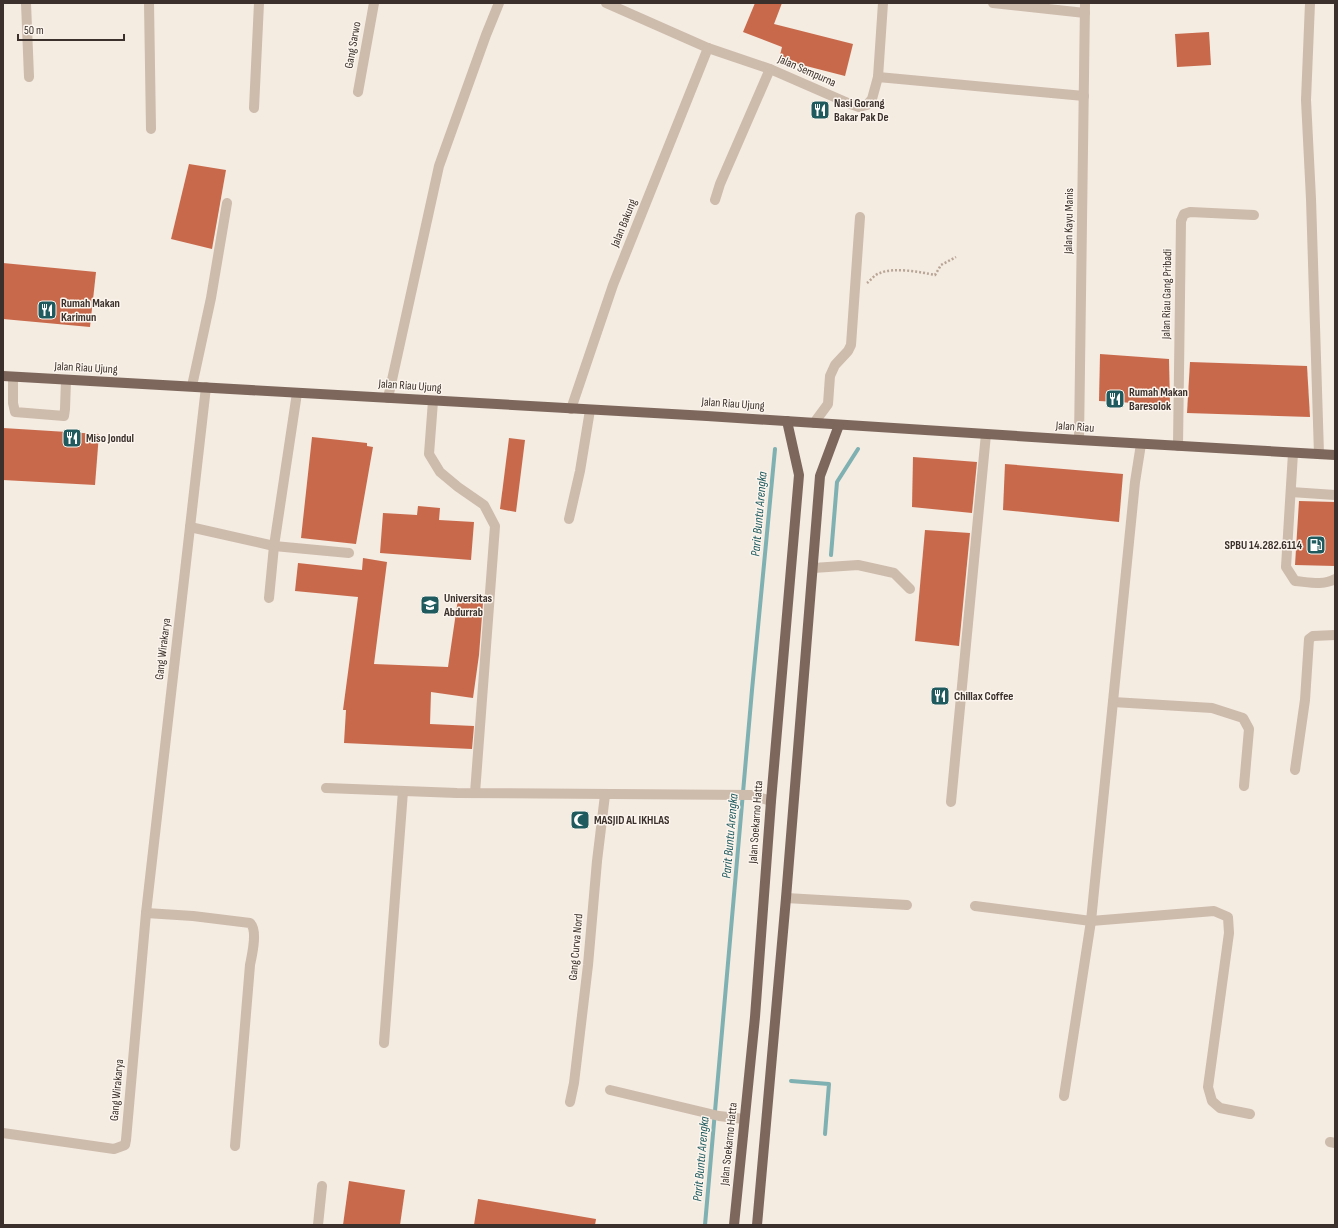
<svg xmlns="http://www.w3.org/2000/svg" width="1338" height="1228" viewBox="0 0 1338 1228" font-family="'Sofia Sans Condensed',sans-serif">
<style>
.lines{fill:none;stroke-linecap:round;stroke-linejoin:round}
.stream{stroke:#7fb0b2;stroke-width:4}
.building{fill:#c8694b}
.path{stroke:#b9a596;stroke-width:2.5;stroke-dasharray:2 2;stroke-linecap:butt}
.minor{stroke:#cdbbac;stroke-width:10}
.major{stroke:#7d675c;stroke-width:10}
.labels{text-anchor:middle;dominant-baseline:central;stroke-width:3;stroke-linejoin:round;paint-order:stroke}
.street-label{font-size:12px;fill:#3b302b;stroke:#fbf5ee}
.poi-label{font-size:12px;font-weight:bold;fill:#3b302b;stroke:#fbf5ee;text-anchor:start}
.water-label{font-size:13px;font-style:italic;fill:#1f5a5e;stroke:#fbf5ee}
</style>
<rect width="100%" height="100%" fill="#f4ebe1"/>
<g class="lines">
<g class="stream">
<path d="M831,555L837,482L858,449"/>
<path d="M791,1081L829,1084L825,1134"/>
<path d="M705,1225L752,690L775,449"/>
</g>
</g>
<g class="building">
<path d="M755,3H782L774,24L853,44L845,76L779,59L782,47L743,32Z"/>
<path d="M1209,32L1211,65L1177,67L1175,34Z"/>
<path d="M189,164L226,170L212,249L171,239Z"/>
<path d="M3,263L96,272L90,327L3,319Z"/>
<path d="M1100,354L1169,359L1170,405L1099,401Z"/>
<path d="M1190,362L1307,366L1310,417L1187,413Z"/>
<path d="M3,428L99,434L95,485L3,480Z"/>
<path d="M312,437L367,443V446L373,447L356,544L301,538Z"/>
<path d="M509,438L525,440L516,512L500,509Z"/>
<path d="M913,457L977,462L972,513L912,507Z"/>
<path d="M1005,464L1123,474L1119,522L1003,510Z"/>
<path d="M1299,501L1335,502V566L1295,565Z"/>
<path d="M418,506L440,508L439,520L474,522L471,560L380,553L383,513L417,515Z"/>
<path d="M925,530L970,533L959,646L915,641Z"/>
<path d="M363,558L387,562L374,664L448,667L458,599L483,603L479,655L473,698L431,692L430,724L474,726L472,749L344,743L346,710H343L358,597L295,591L298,563L362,570Z"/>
<path d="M349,1181L405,1190L400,1225H343Z"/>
<path d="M478,1199L596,1219L595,1225H474Z"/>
</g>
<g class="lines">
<path class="path" d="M867,283C871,280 875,274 880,273C894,267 920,272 935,275L941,265L956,257"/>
<g class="minor">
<path d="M26,3L29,77"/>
<path d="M149,3L151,129"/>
<path d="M606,3L708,48L770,69L848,103L859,107L867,105L872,99L878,77L1084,96"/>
<path d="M993,3L1085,13"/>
<path d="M1310,3L1306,100L1311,199L1319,454"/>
<path d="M878,77L883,3"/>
<path d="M358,92L374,3"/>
<path d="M254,108L259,3"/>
<path d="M715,200L720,184L770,69"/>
<path d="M13,377V403L15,412L64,416L65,409L66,380"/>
<path d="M192,386L211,298L227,203"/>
<path d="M388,398L439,166L486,35L499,3"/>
<path d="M433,401L429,454L440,472L458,487L484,505L495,526L475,793"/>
<path d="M571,409L613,285L708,48"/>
<path d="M814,423L828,404L830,376L835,365L848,351L851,345L860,217"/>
<path d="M1079,440L1085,3"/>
<path d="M1178,446L1181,221L1184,214L1190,212L1254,215"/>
<path d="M1293,453L1286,567L1295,581C1308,582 1323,586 1335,579"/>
<path d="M1291,492L1335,495"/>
<path d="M569,519L580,471L590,410"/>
<path d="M190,527L274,546L349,553"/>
<path d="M813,568L858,565L894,573L910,589"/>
<path d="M269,598L274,546L297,393"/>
<path d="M1113,702L1212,708L1243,718L1249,729L1244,786"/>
<path d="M1295,770L1305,700L1309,639L1313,636L1335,635"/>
<path d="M326,788L457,793L751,795L771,801"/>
<path d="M951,802L986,434"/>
<path d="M786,898L907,905"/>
<path d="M975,906L1091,921L1214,911L1228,917L1229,933L1208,1087L1212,1101L1220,1108L1250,1114"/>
<path d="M146,913L193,916L250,923C258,930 252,955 250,965L235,1146"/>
<path d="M384,1043L403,791"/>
<path d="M610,1090L719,1116L744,1119"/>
<path d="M1064,1096L1091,921L1135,482L1141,444"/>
<path d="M570,1102L574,1083L588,965L597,861L605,795"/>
<path d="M3,1133L114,1149L125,1145L126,1140L146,913L206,387"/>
<path d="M1330,1142L1335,1143"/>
<path d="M318,1225L322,1186"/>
</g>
<g class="major">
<path d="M3,376L707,416L1079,440L1335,455"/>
<path d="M734,1225L755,1017L771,801L799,475L787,421"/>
<path d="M757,1225L786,898L820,476L839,425"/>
</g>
</g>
<defs>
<symbol id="restaurant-square" viewBox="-11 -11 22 22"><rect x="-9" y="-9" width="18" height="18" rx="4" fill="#1f5a5e" stroke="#fbf5ee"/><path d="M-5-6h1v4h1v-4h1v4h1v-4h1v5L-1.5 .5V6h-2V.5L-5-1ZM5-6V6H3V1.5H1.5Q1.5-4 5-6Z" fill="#fff"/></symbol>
<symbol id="fuel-square" viewBox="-11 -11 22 22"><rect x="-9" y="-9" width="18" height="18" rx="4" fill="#1f5a5e" stroke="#fbf5ee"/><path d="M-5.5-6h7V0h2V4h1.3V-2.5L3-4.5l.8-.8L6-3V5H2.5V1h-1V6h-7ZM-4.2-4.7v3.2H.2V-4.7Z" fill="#fff"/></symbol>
<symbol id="university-square" viewBox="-11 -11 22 22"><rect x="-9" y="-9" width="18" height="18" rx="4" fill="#1f5a5e" stroke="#fbf5ee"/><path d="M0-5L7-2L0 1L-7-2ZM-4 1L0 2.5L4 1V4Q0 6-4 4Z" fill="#fff"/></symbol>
<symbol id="mosque-square" viewBox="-11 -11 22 22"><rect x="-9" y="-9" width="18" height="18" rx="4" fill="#1f5a5e" stroke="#fbf5ee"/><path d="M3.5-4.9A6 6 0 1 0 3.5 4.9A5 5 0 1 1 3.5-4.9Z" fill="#fff"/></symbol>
</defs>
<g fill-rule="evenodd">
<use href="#restaurant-square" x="809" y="99" width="22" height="22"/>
<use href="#restaurant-square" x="36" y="299" width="22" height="22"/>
<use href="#restaurant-square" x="1104" y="388" width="22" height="22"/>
<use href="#restaurant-square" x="61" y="427" width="22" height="22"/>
<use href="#fuel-square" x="1305" y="534" width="22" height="22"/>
<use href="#university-square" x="419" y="594" width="22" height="22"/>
<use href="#restaurant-square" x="929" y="685" width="22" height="22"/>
<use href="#mosque-square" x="569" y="809" width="22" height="22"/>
</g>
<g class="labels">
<g class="street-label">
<text transform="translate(353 45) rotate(-80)">Gang Sarwo</text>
<text transform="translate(807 71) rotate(24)">Jalan Sempurna</text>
<text transform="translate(1069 221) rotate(-89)">Jalan Kayu Manis</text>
<text transform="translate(624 223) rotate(-68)">Jalan Bakung</text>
<text transform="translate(1167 294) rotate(-89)">Jalan Riau Gang Pribadi</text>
<text transform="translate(86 368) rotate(3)">Jalan Riau Ujung</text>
<text transform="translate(410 386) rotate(4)">Jalan Riau Ujung</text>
<text transform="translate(733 404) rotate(4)">Jalan Riau Ujung</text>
<text transform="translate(1075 427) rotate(4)">Jalan Riau</text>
<text transform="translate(163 649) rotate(-83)">Gang Wirakarya</text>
<text transform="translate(756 822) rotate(-86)">Jalan Soekarno Hatta</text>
<text transform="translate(576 947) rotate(-85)">Gang Curva Nord</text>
<text transform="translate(117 1090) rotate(-85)">Gang Wirakarya</text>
<text transform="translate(729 1144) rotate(-84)">Jalan Soekarno Hatta</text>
</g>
<g class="poi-label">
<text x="834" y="103">Nasi Gorang<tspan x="834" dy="14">Bakar Pak De</tspan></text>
<text x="61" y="303">Rumah Makan<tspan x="61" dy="14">Karimun</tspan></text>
<text x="1129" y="392">Rumah Makan<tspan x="1129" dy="14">Baresolok</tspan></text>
<text x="86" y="438">Miso Jondul</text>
<text x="1302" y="545" text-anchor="end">SPBU 14.282.6114</text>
<text x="444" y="598">Universitas<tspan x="444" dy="14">Abdurrab</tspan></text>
<text x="954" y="696">Chillax Coffee</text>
<text x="594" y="820">MASJID AL IKHLAS</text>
</g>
<g class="water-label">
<text transform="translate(759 514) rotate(-85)">Parit Buntu Arengka</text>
<text transform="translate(730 836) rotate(-85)">Parit Buntu Arengka</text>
<text transform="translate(701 1159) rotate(-85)">Parit Buntu Arengka</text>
</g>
</g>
<rect width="1338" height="1228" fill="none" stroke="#3b302b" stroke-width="8"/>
<path d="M18 34v6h106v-6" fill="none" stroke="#3b302b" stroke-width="2"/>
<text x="24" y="34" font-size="12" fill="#3b302b" stroke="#fbf5ee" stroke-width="3" paint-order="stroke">50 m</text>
</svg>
